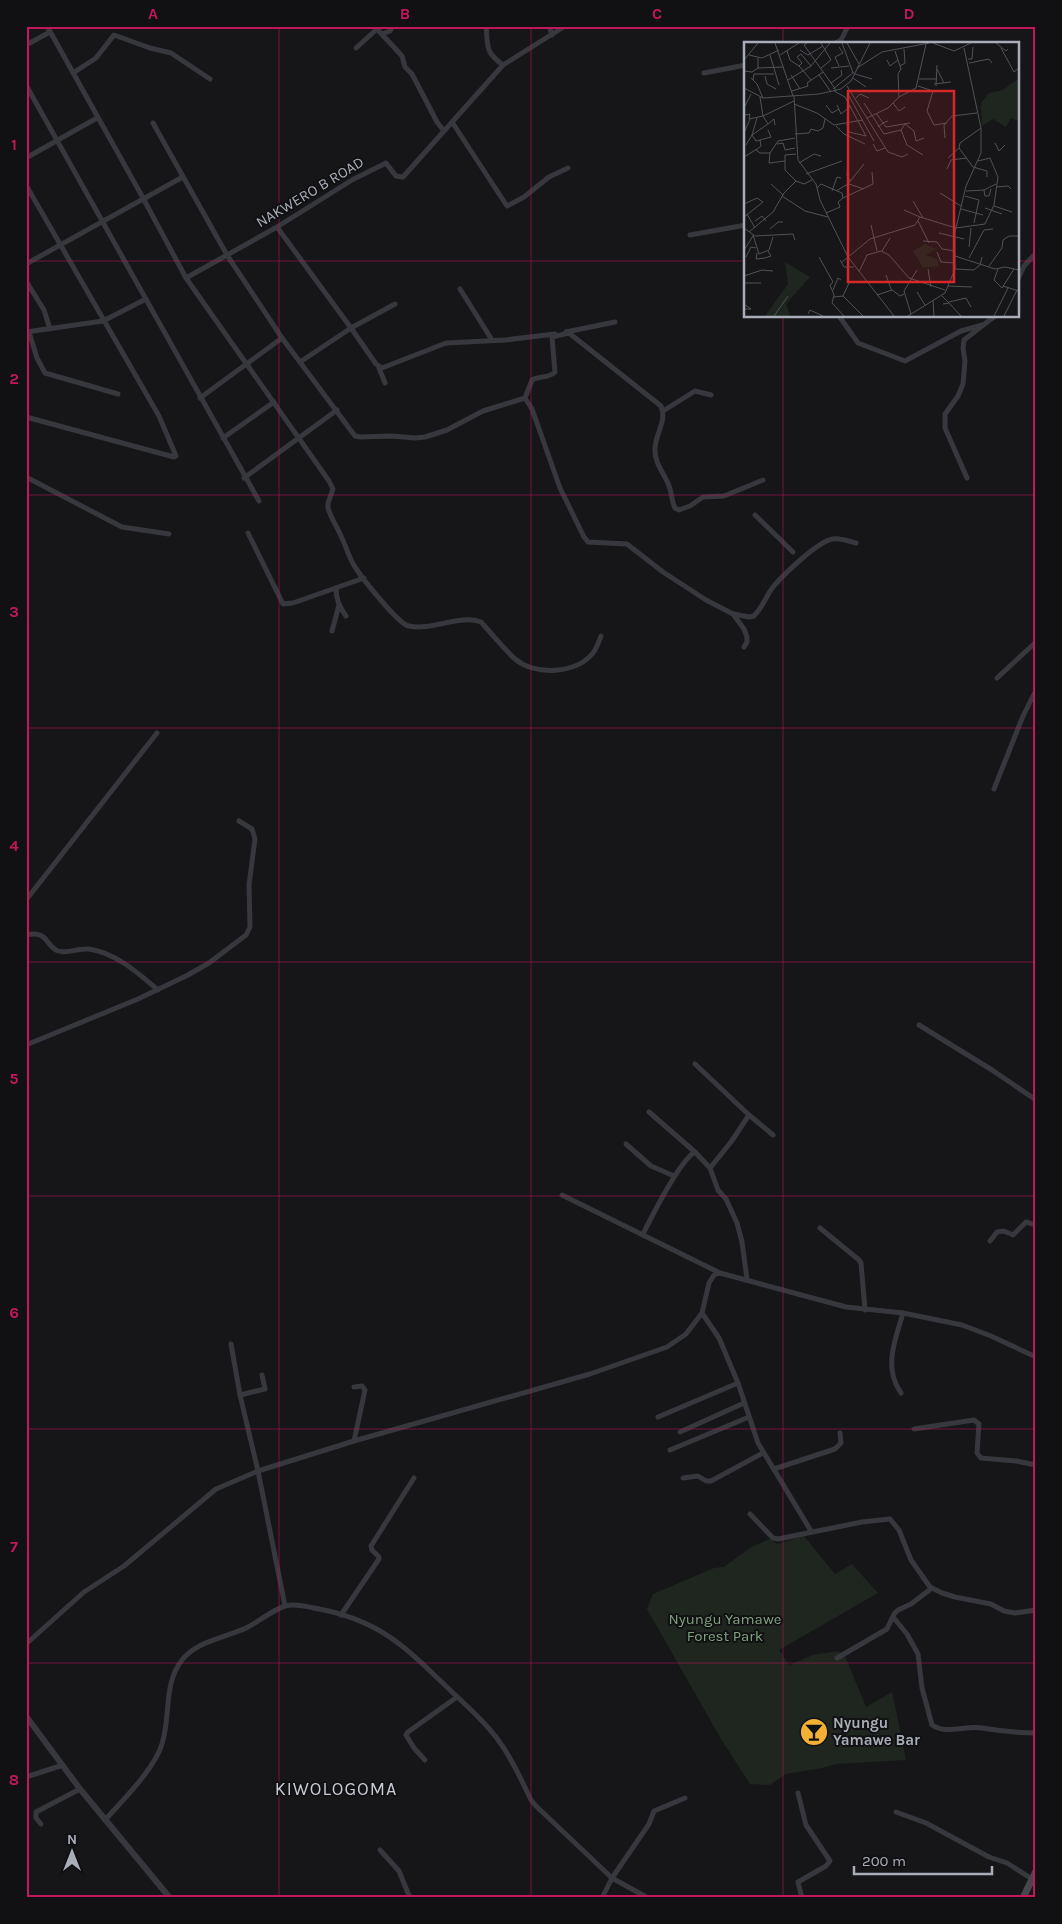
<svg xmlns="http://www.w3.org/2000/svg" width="1062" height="1924" viewBox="0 0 1062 1924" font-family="Karla,sans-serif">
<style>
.green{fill:#1e261f}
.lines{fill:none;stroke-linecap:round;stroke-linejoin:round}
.minor{stroke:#37383d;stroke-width:5}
.tertiary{stroke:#37383d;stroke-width:6}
.secondary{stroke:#45474d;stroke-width:7}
.grid{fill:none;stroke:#c2185b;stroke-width:1;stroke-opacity:0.55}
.labels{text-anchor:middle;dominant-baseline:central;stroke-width:4;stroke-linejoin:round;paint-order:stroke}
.street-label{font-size:15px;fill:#a8adb8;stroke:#111113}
.park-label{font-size:15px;fill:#7fa381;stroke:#111113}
.poi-label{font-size:15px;font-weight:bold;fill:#a8adb8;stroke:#111113;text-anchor:start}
.quarter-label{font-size:18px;letter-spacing:1px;fill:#c9ccd4;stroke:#111113}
.inset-road{fill:none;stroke:#505258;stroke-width:1}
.view{fill:#d62828;fill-opacity:0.15;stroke:#d62828;stroke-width:2.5}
.inset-edge{fill:none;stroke:#a8adb8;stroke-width:2.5}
.neatline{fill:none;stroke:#c2185b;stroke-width:2}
.grid-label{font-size:16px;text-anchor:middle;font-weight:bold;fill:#c2185b}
</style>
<rect width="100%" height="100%" fill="#161618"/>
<path class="green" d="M804,1536L835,1574L852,1564L878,1593L779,1650L789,1665L813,1655L838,1651L845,1656L866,1707L892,1692L906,1760L837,1764L822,1768L786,1774L770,1785L750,1784L721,1739L647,1609L653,1594L714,1568L724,1567L751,1547L770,1539L777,1544Z"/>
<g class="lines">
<g class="minor">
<path d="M47,26L143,198L186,278L329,481L333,489L328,503V508C331,518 337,527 341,536C346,546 349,558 355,567C362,578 399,625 409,626C432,631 460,614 481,622C492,634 503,648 515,659C535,676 576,674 593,653C597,648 599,641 601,636"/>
<path d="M486,26C488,47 485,52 503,65"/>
<path d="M549,26L552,35"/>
<path d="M382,34L390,31L393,26"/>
<path d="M834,44L841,40L848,26"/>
<path d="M26,45L50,32"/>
<path d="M356,48L377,29L402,56L405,67L412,74L437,122L444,131"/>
<path d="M73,73L96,58L114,35L150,48L171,53L210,79"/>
<path d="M704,73L746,65"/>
<path d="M26,85L259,501"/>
<path d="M452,122L507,206L524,197L549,177L568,168"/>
<path d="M153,123L227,255L282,338L355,436L360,437L392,436L415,438L425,437L447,430L483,411L525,398"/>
<path d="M26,158L97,118"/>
<path d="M26,185L159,416L176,456L174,457L26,417"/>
<path d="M277,227L351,328L395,304"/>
<path d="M690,235L746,225"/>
<path d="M26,264L181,178L182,175"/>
<path d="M186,278L277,227L352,180L386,163L396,176L403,177L503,65L565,26"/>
<path d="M1018,279L1024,266L1036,253"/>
<path d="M26,281L44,310L50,329"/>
<path d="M460,289L492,340"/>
<path d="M839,316L858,343L905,361L961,331L982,325"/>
<path d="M26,332L103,321L146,299"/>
<path d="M29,332L37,358L45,373L118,394"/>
<path d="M566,332L615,322"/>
<path d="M300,362L351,328L376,364L382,368L446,343L505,340L555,334"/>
<path d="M379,368L385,383"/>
<path d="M200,398L282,338"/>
<path d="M663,411L695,391L711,395"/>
<path d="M223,438L274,402"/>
<path d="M26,477L122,527L169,534"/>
<path d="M244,478L337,410"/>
<path d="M967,478L945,428V414L958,396L963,384L965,361L963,348L964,340L995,316"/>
<path d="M755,515L793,552"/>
<path d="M248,533L283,604L293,603L364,578"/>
<path d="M336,588C336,599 339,606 346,616"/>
<path d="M734,614L749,617L754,616C763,607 766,596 773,587C783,575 818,541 833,539C840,538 849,541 856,543"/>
<path d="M332,631L339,605"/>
<path d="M744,647L747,642V637L744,629L733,614L706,600L663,572L627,544L588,542L584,537L560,488L532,409L525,398L532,380C539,376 550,378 555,372L552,337L569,333L661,406C667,421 656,433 655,448C654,465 666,474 670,489C672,496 672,502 675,508L679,510L690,506L703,497L724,496L763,480"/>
<path d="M997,678L1036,642"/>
<path d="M994,789L1023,716L1034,694H1036"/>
<path d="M26,900L157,733"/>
<path d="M26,935C49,930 45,946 58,951C67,954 79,948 89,949C116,953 138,973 158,990"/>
<path d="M919,1025L992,1070L1036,1100"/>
<path d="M26,1045L138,999L188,975L209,963L246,935L250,927L249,885L255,839L252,829L239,821"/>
<path d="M695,1064L749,1115L773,1135"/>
<path d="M649,1112L695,1152L710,1168L718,1190L726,1199L737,1223L742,1242L747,1279"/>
<path d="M626,1144L651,1166L674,1176"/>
<path d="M710,1168L731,1142L749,1115"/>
<path d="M562,1195L720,1273"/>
<path d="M820,1228L859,1260L861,1263L865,1310"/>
<path d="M643,1234C652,1216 680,1160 695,1152"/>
<path d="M990,1241L997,1232L1004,1231L1013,1235L1026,1222L1036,1225"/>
<path d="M702,1313L719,1338L738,1383L758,1443L811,1531"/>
<path d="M231,1344L240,1395L258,1471L285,1606"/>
<path d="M354,1387L362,1386L365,1390L354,1441"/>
<path d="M901,1393C883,1368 895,1340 903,1313"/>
<path d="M240,1395L265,1389L262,1375"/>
<path d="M658,1417L738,1383"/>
<path d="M914,1429L974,1420L979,1424L977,1453L981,1458L1016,1461L1036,1465"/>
<path d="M680,1432L744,1403"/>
<path d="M670,1450L749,1417"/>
<path d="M774,1469L835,1449L841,1443L840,1433"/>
<path d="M683,1478L698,1476L706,1481H711L763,1453"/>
<path d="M750,1514L773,1538L778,1539L862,1522L890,1519L899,1530L911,1560L930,1587L942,1593L955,1597L991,1604L1004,1611L1015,1613L1036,1610"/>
<path d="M341,1615L379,1559V1557L372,1550L371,1546L414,1478"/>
<path d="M893,1617L907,1634L918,1654L922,1688L932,1725C947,1735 965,1725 982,1728C1000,1731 1017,1733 1036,1733"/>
<path d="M26,1644L84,1592L124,1566L216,1489L258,1471L354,1441L590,1374L667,1347L686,1334L702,1313L709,1283L714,1275L720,1273L846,1307L903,1313L962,1325L991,1336L1036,1357"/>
<path d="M837,1658L887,1629L894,1614L898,1610L911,1604L932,1588"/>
<path d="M425,1760L414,1748L406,1735L408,1732L457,1697"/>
<path d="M26,1777L63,1765"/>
<path d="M798,1793L806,1825L830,1861L826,1866L798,1882L802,1898"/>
<path d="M896,1812L926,1823L989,1857L1007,1863L1032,1879"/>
<path d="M106,1819C123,1800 155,1768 162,1744C171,1716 163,1684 182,1660C197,1641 224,1638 246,1628C257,1623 274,1609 285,1606C295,1603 309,1607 319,1609C382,1621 407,1649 451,1691C469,1708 487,1724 501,1744C513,1761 522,1781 531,1800L536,1806L612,1878L648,1898"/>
<path d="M41,1824L36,1818V1812L80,1789"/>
<path d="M380,1850L399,1871L410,1898"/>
<path d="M602,1898L612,1878L649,1824L654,1811L685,1798"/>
</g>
<path class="tertiary" d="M26,1716L80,1789L170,1898"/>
<path class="secondary" d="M1023,1898L1036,1871"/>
</g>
<path class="grid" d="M279,26V1898M531,26V1898M783,26V44M26,261H746M1018,261H1036M783,316V1898M26,495H1036M26,728H1036M26,962H1036M26,1196H1036M26,1429H1036M26,1663H1036"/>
<defs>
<symbol id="bar-disc" viewBox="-11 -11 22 22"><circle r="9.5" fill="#f2b134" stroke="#111113"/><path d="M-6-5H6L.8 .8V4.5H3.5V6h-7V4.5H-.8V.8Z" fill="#111"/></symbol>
</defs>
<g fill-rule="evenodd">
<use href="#bar-disc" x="798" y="1716" width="32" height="32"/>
</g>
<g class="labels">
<g class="street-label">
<text transform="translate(310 192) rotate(-31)">NAKWERO B ROAD</text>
</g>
<g class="park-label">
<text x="725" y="1619">Nyungu Yamawe<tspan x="725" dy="17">Forest Park</tspan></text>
</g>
<g class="poi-label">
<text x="833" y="1723">Nyungu<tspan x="833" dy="17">Yamawe Bar</tspan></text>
</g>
<g class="quarter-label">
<text x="336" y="1789">KIWOLOGOMA</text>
</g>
</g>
<g transform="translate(744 42)">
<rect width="275" height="275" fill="#161618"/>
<path d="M275,36V79L267,76L262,85L249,77L238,84L237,66L234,65L238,64L237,61L245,51L259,48ZM181,202L192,207L182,213L193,217L195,224L179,226L169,209ZM41,220L66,235L42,262L46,274H21L44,242Z" fill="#1e261f"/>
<path class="inset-road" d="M31,1L49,54M63,1L60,3L92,48M77,1L87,18L77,26M98,1L109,31M103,1L115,22M189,1L210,9L227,1M252,1L262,9L264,7M95,5L99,11L91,15L95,24M257,6L270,30L275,26M56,8L64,13L79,4M43,9L46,18L55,24L58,21L53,15L57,12L67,24M151,9L157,27L154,32L155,55M5,13L18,16L35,8M26,13L35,43M36,13L55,1M224,17H228L229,5M0,18L14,1M143,18L146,24L154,18M225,21L245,17L248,21M55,24L67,38M156,24L161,21L160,7M14,26L39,25M87,26L105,24M113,26L138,10L185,1M193,27L200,41M0,29L8,30L14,26V16M111,32L128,37M47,33L56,47M75,33L87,50M21,34L23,42L32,47M7,36L13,42L19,56M109,36L122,45M175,37H193M9,38L10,32H30M44,38L67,24L86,1M87,41L98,33L97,28M190,42L207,40M103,44L144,110L158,115L164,112M174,44L189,49L183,69L190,83L203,81M192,44L193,23M0,46L19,56L75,52L97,47L107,39L126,1M89,47L110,30M48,49L64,44L63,41L79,30M90,49L101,55L122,94M50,54L54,118L72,142L76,158L104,215L150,274M105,54L130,99M16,55L19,74M112,56L116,52L125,56M120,61L140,92L157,88L161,82L170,89L172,99L180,96M149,61L155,69L161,65M50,62L73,71L90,83L119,78M82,63L88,71L95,67M93,63L97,72L107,64M0,66L7,52M132,71L139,81L144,79M1,73L6,72L5,77L19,74L50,59M19,74L24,82L30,77L31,83M123,76L144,66L155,55L172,46L182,2M24,82L8,93L12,99L16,98L17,104L12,108L16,111H26L34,99L51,96M103,82L105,90L122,94M92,84L100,92L121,102M134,85L139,81L142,85L166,81M157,88L163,103L179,113M0,91L6,77M51,92L65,91L67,87L74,89L79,86L81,77M201,96L200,83L208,74L233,71M16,98L27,95L24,88M251,101L255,109L261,103M33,102L39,101L41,108L51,106M129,102L133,109L141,106M2,103L8,93L13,76M215,106L216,101L237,86M26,111L25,121L41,119M52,112L41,113V128L52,139M0,115L13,107M204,116L215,106L229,125L243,129V135M55,121L70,112L77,114M104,122L103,133L106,139M203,127L207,118L223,116M62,132L98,119M27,142L39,153M105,142L120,147M252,145L264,144L267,147M73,146L77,142L98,151L99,156L129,142L128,130M240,148L241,154H245L247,147M88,149L93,135L97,136M92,149L104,142L120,122M222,149L240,148L252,142M196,151L217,164M38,154L61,169L84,175M221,154L235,158L230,181M169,159L179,176M0,162L13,156L19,160L0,175M250,164L268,170M241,166L258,172M217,167L239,173M160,168L176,175M82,171L96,165L94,160L99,156M3,172L11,186M11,179L18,174L22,179M174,179L185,201M127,183L133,209M0,186L11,194L49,192L51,198M26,187L34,180H39M5,190L29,170L40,151L52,139L60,142L68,138M195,191L220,197M9,193L15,212L25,208L29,195M179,199L193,200L198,207L211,209M225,205L227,186M0,208L9,194M138,209L146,196M193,210L197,220L211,221M13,211L12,217L21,216L27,214L24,209M211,214L251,227L261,225L275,228M2,215L7,205L12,206M75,215L89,240L86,243L90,253L88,261L100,274M225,216L240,188L249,187M96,218L100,225H110M98,220L126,197L171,183L176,175L212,186L241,182L250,163L254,135L246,116L234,119M245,224L258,206L259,198L265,194H275M184,227L187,245M211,227L230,228L236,223L238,215M254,227L250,238L258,246L270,227M115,230L123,213L137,209L145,213L165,236L201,248M142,233L147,247L156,254L160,252M0,234L18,228L29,229M0,241H17M204,244L228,245M259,244L275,249M89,248L94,236L97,238M173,250L181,263M133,253L148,248M99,254L106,239M198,254L205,261L199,262M90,255L99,254L119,274M189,259L190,274M205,260L222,256L227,265M205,261L217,274M0,262L7,267H0M64,272L66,268L79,274M167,272L160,249L173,228M30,274L44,254M164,274L201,251L211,227V190L222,144L237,111V86L220,6M250,274L264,246M260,274L273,248"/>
<path class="view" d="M104,49H210V240H104Z"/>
<rect width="275" height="275" class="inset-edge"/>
</g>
<rect width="1062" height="1924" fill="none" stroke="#111113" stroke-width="55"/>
<g transform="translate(72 1852)" stroke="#111113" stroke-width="4" paint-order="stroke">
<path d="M0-4L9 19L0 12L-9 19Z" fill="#a8adb8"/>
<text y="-8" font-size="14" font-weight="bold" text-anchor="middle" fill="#a8adb8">N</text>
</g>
<path d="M854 1866v8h138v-8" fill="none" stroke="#a8adb8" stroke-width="2.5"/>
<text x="862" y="1866" font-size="15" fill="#a8adb8" stroke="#111113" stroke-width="4" paint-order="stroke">200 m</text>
<rect x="28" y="28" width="1006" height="1868" class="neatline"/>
<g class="grid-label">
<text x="153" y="19">A</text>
<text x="405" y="19">B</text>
<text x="657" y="19">C</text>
<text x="909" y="19">D</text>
<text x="14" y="150">1</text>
<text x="14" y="384">2</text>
<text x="14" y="617">3</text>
<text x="14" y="851">4</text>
<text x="14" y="1084">5</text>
<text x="14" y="1318">6</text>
<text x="14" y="1552">7</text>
<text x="14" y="1785">8</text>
</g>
</svg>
